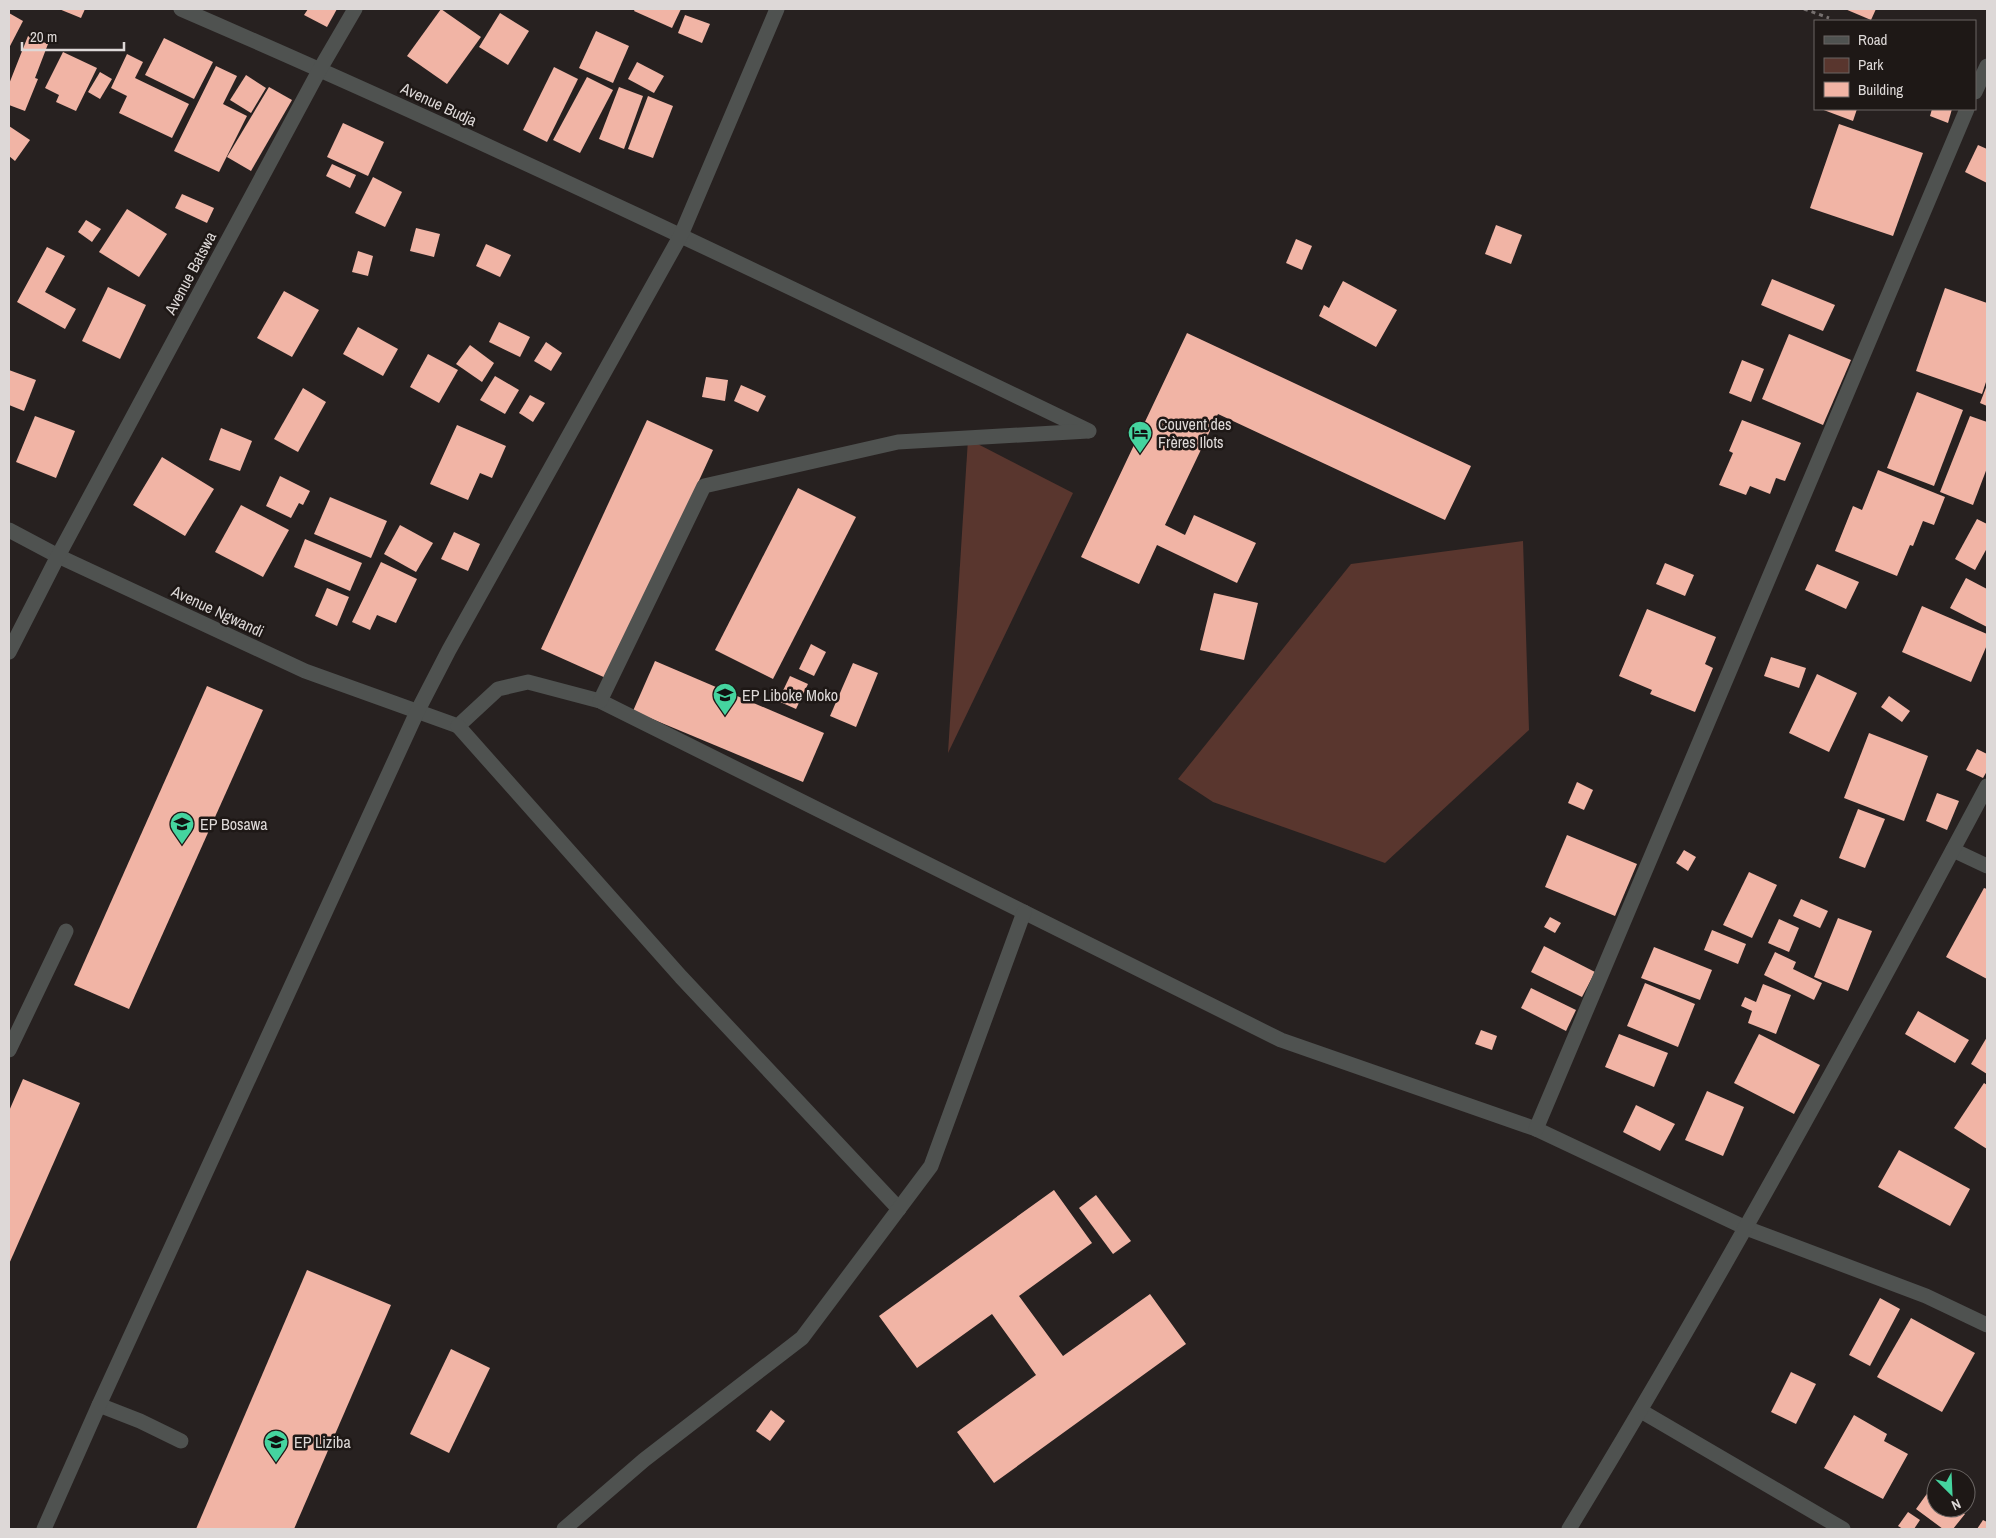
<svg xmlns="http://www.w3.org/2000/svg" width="1996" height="1538" viewBox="0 0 1996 1538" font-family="'Archivo Narrow',sans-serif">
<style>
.green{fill:#59362e}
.building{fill:#f1b4a5}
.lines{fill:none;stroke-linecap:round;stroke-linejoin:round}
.path{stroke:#76706f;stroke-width:3;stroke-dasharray:4 4;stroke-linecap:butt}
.minor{stroke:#4f5250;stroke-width:15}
.labels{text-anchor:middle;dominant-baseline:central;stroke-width:5;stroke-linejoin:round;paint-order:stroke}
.street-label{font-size:16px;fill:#ddd8d7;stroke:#1e1816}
.poi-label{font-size:16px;fill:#ddd8d7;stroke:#1e1816;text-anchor:start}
</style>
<rect width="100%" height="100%" fill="#272120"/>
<g class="green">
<path d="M968,439L1073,493L948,753Z"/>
<path d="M1523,541L1529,730L1385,863L1213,802L1178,779L1351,564Z"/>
</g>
<g class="building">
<path d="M59,9H85L81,18Z"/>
<path d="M308,9H337L327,27L304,15Z"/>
<path d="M441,9L481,37L447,84L407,56Z"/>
<path d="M635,9H681L672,28L634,11Z"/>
<path d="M1845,9H1876L1871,20Z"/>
<path d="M9,13L23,21L9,48Z"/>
<path d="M500,13L529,31L508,65L479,47Z"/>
<path d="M685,15L710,24L702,43L678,33Z"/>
<path d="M596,31L629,46L613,83L579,68Z"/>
<path d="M28,36L48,44L35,78L38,79L25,111L9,105V84Z"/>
<path d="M164,38L213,62L194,99L145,75Z"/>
<path d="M63,52L97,68L76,111L56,102L59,95L45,88Z"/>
<path d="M127,54L143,62L135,78L189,104L172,138L119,113L127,96L111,88Z"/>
<path d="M637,62L664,76L654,93L628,79Z"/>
<path d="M216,66L237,76L223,104L247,116L219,172L174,151Z"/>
<path d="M554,67L578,79L547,142L523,130Z"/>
<path d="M100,72L112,79L100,99L88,92Z"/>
<path d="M246,75L266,88L251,113L230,100Z"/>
<path d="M587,77L613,90L580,153L553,140Z"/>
<path d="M269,87L292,100L251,171L227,157Z"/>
<path d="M619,87L643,96L624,149L599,139Z"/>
<path d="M648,96L673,106L653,158L628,149Z"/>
<path d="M1821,109H1857L1853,121Z"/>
<path d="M1932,109H1952L1948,123L1930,116Z"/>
<path d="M343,123L384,142L368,176L327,157Z"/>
<path d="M1839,124L1923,153L1893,236L1810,208Z"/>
<path d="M9,126L30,140L15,161L9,156Z"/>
<path d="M1978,145L1987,149V183L1965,172Z"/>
<path d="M332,164L356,175L350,188L326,176Z"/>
<path d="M373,177L402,192L385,227L355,213Z"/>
<path d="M182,194L214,208L207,223L175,208Z"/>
<path d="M127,209L167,234L139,277L99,252Z"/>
<path d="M86,220L101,229L92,242L78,232Z"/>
<path d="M1496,225L1522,235L1511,264L1485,254Z"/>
<path d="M416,228L440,234L434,257L410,251Z"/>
<path d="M1296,239L1312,246L1302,270L1286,263Z"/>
<path d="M486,244L511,255L500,277L476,266Z"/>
<path d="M47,247L65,256L45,292L76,309L65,329L17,302Z"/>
<path d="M358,251L373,256L368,276L352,272Z"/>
<path d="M1772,279L1835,305L1823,331L1761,305Z"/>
<path d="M1343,281L1397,310L1376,347L1319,316L1324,305L1329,308Z"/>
<path d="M108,287L146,305L120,359L82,341Z"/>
<path d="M1945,288L1987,303V379L1982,394L1916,371Z"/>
<path d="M284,291L319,310L292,357L257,338Z"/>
<path d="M499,322L530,337L520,357L489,342Z"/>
<path d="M358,327L398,349L383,376L343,354Z"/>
<path d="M1187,333L1471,466L1445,520L1218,414L1165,525L1185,535L1194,515L1256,543L1237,583L1157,545L1139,584L1081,557Z"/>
<path d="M1789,334L1851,360L1823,425L1762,399Z"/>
<path d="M546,342L562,353L551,371L534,361Z"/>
<path d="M470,345L494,363L482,382L456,364Z"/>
<path d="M428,354L458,370L439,403L410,387Z"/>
<path d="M1742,360L1764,369L1751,402L1729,393Z"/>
<path d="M9,370L36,380L24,411L9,405Z"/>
<path d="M495,376L519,390L505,414L480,400Z"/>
<path d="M706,377L728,380L725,401L702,397Z"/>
<path d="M741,385L766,396L758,412L734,401Z"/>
<path d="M1987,385V406L1980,403Z"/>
<path d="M303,388L326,402L298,452L274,439Z"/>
<path d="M1917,392L1963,410L1934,486L1887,468Z"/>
<path d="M530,395L545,403L533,422L519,413Z"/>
<path d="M35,416L75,431L56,478L16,462Z"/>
<path d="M1970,416L1987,422V468L1973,505L1940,492Z"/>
<path d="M647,420L713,450L608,679L541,649Z"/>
<path d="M1742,420L1801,443L1785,481L1776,478L1770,494L1750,486L1746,495L1719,485L1733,453L1729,451Z"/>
<path d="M457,425L506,446L492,478L480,473L468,500L430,484Z"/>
<path d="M221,428L252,441L240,471L209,460Z"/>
<path d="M162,457L214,489L185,536L133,505Z"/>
<path d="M1878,470L1945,497L1934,525L1923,521L1913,546L1910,545L1897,576L1835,551L1853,506L1862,510Z"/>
<path d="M280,476L310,491L303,505L299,503L291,518L266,506Z"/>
<path d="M798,488L856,517L773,679L715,650Z"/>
<path d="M330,497L387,521L371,558L314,534Z"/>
<path d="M241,505L289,530L263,577L215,552Z"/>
<path d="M1977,519L1987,524V548L1975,570L1955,559Z"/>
<path d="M400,525L433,543L416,572L384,554Z"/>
<path d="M454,532L480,544L468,571L441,559Z"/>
<path d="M305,539L362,563L350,591L294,567Z"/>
<path d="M381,562L417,579L396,623L377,615L370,630L352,622Z"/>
<path d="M1665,563L1694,575L1685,596L1656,584Z"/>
<path d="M1817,564L1859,582L1846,609L1805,590Z"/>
<path d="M1966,578L1987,589V627L1950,608Z"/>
<path d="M327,588L349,597L337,626L315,616Z"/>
<path d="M1214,593L1258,603L1244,660L1200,650Z"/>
<path d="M1922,606L1987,634V645L1971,682L1902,652Z"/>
<path d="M1647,609L1716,637L1705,664L1713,668L1695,712L1650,694L1652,690L1619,676Z"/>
<path d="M811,644L826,652L814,676L799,669Z"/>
<path d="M1771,657L1806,668L1799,688L1764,676Z"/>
<path d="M655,661L824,733L803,782L633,711Z"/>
<path d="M853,663L878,673L856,727L830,716Z"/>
<path d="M1817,674L1857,693L1829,752L1789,733Z"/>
<path d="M790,676L808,684L796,709L778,701Z"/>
<path d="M207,686L263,710L129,1009L74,985Z"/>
<path d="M1889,696L1910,711L1902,722L1881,707Z"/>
<path d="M1869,733L1928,756L1904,821L1844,798Z"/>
<path d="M1977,749L1987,754V771L1983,778L1966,770Z"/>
<path d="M1577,782L1593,790L1584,810L1568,803Z"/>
<path d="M1937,793L1959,801L1947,830L1926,821Z"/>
<path d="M1858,809L1885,819L1865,868L1839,858Z"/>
<path d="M1567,835L1637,864L1615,916L1545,887Z"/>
<path d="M1684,850L1696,857L1688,871L1676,863Z"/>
<path d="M1749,872L1777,885L1752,938L1723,925Z"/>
<path d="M1984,888L1987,889V979L1946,957Z"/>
<path d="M1801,899L1828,911L1820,928L1793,916Z"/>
<path d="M1550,917L1561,923L1555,933L1544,927Z"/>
<path d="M1838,918L1872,931L1848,991L1814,977Z"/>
<path d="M1779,919L1799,928L1789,952L1768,943Z"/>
<path d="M1712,930L1746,944L1738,964L1704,950Z"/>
<path d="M1544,946L1595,972L1582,997L1531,972Z"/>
<path d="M1654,947L1712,970L1700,1000L1641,978Z"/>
<path d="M1775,952L1796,962L1793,969L1822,983L1814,1000L1764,975Z"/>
<path d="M1645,983L1695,1004L1678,1047L1627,1026Z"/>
<path d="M1763,984L1791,995L1776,1034L1748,1023L1752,1011L1741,1006L1745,997L1756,1002Z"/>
<path d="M1531,988L1576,1010L1566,1031L1521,1008Z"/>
<path d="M1918,1011L1969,1040L1955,1063L1905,1034Z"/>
<path d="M1481,1030L1497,1036L1492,1050L1475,1044Z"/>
<path d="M1619,1034L1668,1053L1654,1087L1605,1067Z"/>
<path d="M1759,1034L1820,1065L1794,1114L1734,1083Z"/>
<path d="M1987,1037V1074L1971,1064Z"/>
<path d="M23,1079L80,1103L9,1264V1111Z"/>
<path d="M1984,1083L1987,1085V1149L1954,1128Z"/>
<path d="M1707,1091L1744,1107L1723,1156L1685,1140Z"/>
<path d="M1636,1105L1675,1124L1660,1151L1623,1132Z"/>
<path d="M1899,1150L1970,1189L1950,1226L1878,1187Z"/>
<path d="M1054,1190L1092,1243L1019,1296L1063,1356L1150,1294L1186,1344L994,1483L957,1432L1036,1375L992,1314L917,1368L879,1316Z"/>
<path d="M1096,1195L1131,1241L1113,1254L1079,1208Z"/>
<path d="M307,1270L391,1305L294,1529H196Z"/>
<path d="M1880,1298L1900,1309L1870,1366L1849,1355Z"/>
<path d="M1911,1318L1975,1353L1942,1412L1877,1377Z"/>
<path d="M451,1349L490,1368L449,1453L410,1434Z"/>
<path d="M1791,1372L1816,1384L1796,1424L1771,1412Z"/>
<path d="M771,1410L785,1421L770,1441L756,1431Z"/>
<path d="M1854,1415L1887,1434L1884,1441L1908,1454L1883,1499L1824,1468Z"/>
<path d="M1931,1488L1936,1492V1508H1957L1965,1514L1953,1529H1943L1916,1509Z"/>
<path d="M1908,1512L1920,1520L1914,1529H1903L1898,1526Z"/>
<path d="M1983,1520L1987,1522V1529H1977Z"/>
</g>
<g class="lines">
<path class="path" d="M1804,9L1829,18"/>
<g class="minor">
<path d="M181,9C487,141 788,286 1089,431"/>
<path d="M1975,92L1987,66"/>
<path d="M9,530L58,556L305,671L458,726L498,689L528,682L600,701L1281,1040L1536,1129L1746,1228L1926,1296L1987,1325"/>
<path d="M9,652L58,556L320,69L355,9"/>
<path d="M600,701L704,486L898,442L1088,431"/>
<path d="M458,726L681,977L899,1209"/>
<path d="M1953,850L1987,866"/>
<path d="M9,1050L66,931"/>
<path d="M1536,1129L1967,109"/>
<path d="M99,1405L140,1421L181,1441"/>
<path d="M1641,1411L1843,1529"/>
<path d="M44,1529L99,1405L417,712L449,650L681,235L777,9"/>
<path d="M564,1529L644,1460L802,1338L931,1166L1024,912"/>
<path d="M1569,1529C1717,1286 1853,1037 1987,786"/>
</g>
</g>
<defs>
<symbol id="hotel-pin" viewBox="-11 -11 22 30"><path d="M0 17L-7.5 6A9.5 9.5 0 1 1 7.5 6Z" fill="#45d49f" stroke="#1e1816"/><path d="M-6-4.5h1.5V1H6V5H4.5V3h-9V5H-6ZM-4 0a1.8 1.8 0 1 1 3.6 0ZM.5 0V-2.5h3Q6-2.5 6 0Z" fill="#111"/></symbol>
<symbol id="school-pin" viewBox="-11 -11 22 30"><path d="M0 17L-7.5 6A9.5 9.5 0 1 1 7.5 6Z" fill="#45d49f" stroke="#1e1816"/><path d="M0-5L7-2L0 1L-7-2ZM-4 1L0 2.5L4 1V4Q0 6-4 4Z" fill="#111"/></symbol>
</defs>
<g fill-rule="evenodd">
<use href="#hotel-pin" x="1126" y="419" width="28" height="38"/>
<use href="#school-pin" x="711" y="681" width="28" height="38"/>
<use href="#school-pin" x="168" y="810" width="28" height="38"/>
<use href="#school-pin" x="262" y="1428" width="28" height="38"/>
</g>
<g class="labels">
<g class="street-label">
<text transform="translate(439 104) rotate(25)">Avenue Budja</text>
<text transform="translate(190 273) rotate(-62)">Avenue Batswa</text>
<text transform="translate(218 611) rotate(25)">Avenue Ngwandi</text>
</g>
<g class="poi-label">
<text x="1158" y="424">Couvent des<tspan x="1158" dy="18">Frères Ilots</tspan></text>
<text x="742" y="695">EP Liboke Moko</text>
<text x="200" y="824">EP Bosawa</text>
<text x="294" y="1442">EP Liziba</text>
</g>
</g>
<rect width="1996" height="1538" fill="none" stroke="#ddd8d7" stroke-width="20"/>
<rect x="1814" y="20" width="162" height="90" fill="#1e1816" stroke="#6a6563"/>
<rect x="1824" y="36" width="25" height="8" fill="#4f5250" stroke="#6a6563"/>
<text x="1858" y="45" font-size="15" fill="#ddd8d7">Road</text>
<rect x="1824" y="58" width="25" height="15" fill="#59362e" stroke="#6a6563"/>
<text x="1858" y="70" font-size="15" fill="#ddd8d7">Park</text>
<rect x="1824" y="82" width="25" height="15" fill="#f1b4a5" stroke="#6a6563"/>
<text x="1858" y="95" font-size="15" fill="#ddd8d7">Building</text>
<g transform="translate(1951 1493) rotate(156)"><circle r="24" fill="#1e1816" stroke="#6a6563"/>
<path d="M0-4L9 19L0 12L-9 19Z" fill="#45d49f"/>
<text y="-8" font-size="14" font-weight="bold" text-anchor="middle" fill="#ddd8d7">N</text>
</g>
<path d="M22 42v8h102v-8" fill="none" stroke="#ddd8d7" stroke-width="2.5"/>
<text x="30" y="42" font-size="15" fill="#ddd8d7" stroke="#1e1816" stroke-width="4" paint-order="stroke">20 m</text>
</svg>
